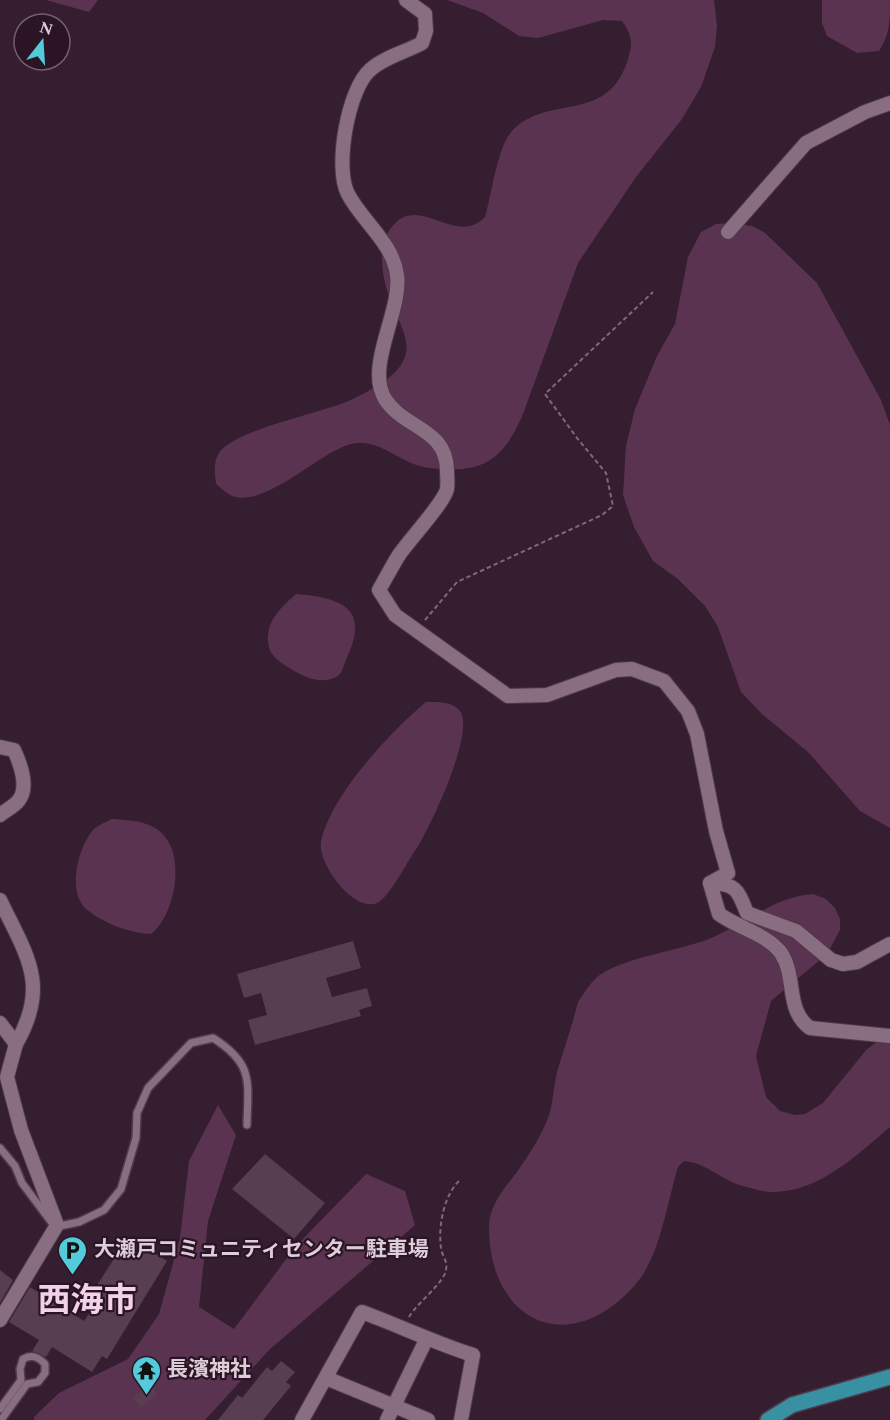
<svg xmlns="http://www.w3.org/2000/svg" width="890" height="1420" viewBox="0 0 890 1420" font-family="Spectral,'Noto Sans JP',serif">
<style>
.green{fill:#5a3351}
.building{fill:#573e50}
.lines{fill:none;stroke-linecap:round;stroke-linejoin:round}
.lane-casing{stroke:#4e3b49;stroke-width:10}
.street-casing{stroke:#4e3b49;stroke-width:16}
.primary-casing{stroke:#4e3b49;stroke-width:18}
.path{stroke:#7e6a79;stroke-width:2;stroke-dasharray:4.5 3;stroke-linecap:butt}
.lane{stroke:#896e82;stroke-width:7}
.street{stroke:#896e82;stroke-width:14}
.primary{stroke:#3791a2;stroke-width:15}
.labels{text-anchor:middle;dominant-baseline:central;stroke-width:4.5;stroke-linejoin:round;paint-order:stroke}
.poi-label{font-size:21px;font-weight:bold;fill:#ddcdd8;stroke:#2b1525;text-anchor:start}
.town-label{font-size:33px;font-weight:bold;fill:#f1d2e8;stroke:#2b1525}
</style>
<rect width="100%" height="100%" fill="#351e2f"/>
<g class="green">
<path d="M46,0H98L89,12Z"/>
<path d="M447,0H714L717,26L715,47L701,87L682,119L636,177L578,263L523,414C506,453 489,472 444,469C433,469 419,467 409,462C387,452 370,436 345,446C315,457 261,510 230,495C225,492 220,487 216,484C215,473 213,462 219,453C235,429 324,413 353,399C453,352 382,327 382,258C382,248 385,235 391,228C418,191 455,248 485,217C492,194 497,146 513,130C550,93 608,125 628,59C633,43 632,35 622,21L603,20L538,38L519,36L483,13Z"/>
<path d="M822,0H890C890,20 890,34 879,51L857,53L827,36L822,23Z"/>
<path d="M731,223L752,226L764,232L817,283L881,400L890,425V828L860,811L808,752L762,714L741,692L718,627L705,606L678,579L653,561L634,527L623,495L626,446L635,409L657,356L675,324L688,257L701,232L716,224Z"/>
<path d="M296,594C345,598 370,610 346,660C342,668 343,675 334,678C319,684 304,677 291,669C281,663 270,657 268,643C266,621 281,607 296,594Z"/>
<path d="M426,702C437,702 452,701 460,711C476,732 428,833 413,854C405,866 389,896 379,902C355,916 317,863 321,842C330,796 391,731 426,702Z"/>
<path d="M112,819C125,820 141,820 153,827C189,845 177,914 151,934C129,933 103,923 86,909C67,891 78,849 92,831C96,826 106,822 112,819Z"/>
<path d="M813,894L826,899L835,908L840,919V930L827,954L771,1001L756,1056L766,1097L780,1111L795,1115L805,1114L823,1103L867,1049L890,1033V1127C857,1155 818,1193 771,1192C761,1192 749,1187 739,1185C719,1178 706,1163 684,1161L678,1167C667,1203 660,1257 635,1285C569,1360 489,1322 489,1227C489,1205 505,1188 517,1172C529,1155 544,1132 550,1112C553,1099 554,1085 557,1072C564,1049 572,1026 578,1002C584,993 592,980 601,974C632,955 682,951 716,936C747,921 778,896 813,894Z"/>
<path d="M218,1105L236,1135L208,1221L199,1307L234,1329L296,1246L366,1174L405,1191L415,1225L269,1350L205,1420H34V1417L59,1393L128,1359L159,1314L180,1238L189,1161Z"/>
</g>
<g class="building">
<path d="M353,941L361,968L326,978L332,997L367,988L372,1006L359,1010L361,1016L255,1045L248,1020L267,1015L261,993L244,998L237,974Z"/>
<path d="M265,1154L325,1203L294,1239L232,1189Z"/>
<path d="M128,1237L167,1261L107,1359L102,1356L92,1372L52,1347L46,1357L32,1351L39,1340L9,1322L30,1287L84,1321L100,1298L92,1293Z"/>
<path d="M0,1270L13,1280L0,1303Z"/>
<path d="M281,1361L295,1372L286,1382L291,1386L263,1420H218L238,1395L242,1398L267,1367L272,1371Z"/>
<path d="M150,1384L157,1394L141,1408L133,1397Z"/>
</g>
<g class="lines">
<defs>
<g id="lane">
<path d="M0,1148L15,1166L22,1183L55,1227L79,1222L104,1210L121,1189L136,1138L137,1113L148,1088L191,1043L213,1038C254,1064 248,1081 247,1125"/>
<path d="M0,1409L21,1380L20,1369L23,1359C32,1354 38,1357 45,1364V1373L38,1382L27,1384L1,1420"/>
</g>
<g id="street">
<path d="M406,0L425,14L426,31L422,43C406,52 384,57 370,70C348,89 334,168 348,194C362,221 393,243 397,275C402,311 365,366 385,399C404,429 447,428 447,471C447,476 448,483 447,489C444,503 409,540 399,555C392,566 386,578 379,590L395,615L508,696L547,695L616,670L632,669L664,681L688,711L697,734L716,831L728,873L710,883"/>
<path d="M728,232L806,143L865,112L890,103"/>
<path d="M0,747L14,750C20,763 29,787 19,800C15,806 6,810 0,815"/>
<path d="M710,883L719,914C738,928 767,934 781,953C797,977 785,1010 810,1028L890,1036"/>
<path d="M712,883C737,884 738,891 747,913L796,931L831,960L843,964L857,962L890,944"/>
<path d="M0,900C27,956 50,985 16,1044"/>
<path d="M0,1023L16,1044L7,1077L21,1130L57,1225L0,1320"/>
<path d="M326,1378L428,1420"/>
<path d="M302,1420L362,1312C400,1326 435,1343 473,1355L461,1420"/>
<path d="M387,1420L426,1340"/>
</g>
<path id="primary" d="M768,1420L792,1405L890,1377"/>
</defs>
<use href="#lane" class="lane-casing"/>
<use href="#street" class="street-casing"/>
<use href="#primary" class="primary-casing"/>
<g class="path">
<path d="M425,620L457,582L602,515L613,506L606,473L577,438L545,394L653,292"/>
<path d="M409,1317C417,1303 444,1283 446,1270C448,1261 442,1256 441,1248C438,1225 444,1194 461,1179"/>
</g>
<use href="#lane" class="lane"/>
<use href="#street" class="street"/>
<use href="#primary" class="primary"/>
</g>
<defs>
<symbol id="parking-pin" viewBox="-11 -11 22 30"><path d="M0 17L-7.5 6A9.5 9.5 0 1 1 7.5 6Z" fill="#53cbda" stroke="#2b1525"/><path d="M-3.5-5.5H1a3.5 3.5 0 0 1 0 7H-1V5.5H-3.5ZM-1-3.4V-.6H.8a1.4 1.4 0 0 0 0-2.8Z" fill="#111"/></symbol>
<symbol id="temple-pin" viewBox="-11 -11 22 30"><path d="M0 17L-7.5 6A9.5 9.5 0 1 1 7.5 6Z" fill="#53cbda" stroke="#2b1525"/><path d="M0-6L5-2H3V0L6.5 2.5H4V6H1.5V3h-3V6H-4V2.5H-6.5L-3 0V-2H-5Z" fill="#111"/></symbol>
</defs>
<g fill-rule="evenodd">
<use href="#parking-pin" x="56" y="1234" width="33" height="45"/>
<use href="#temple-pin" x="130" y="1354" width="33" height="45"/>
</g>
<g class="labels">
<g class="poi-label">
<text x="94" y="1250">大瀬戸コミュニティセンター駐車場</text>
<text x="167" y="1370">長濱神社</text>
</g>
<g class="town-label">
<text x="87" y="1301">西海市</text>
</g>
</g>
<g transform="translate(42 42) rotate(17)"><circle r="28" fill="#2b1525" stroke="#725f6d" stroke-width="1.5"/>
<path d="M0-4.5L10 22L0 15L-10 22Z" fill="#53cbda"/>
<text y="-9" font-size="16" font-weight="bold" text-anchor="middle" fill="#ddcdd8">N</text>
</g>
</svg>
